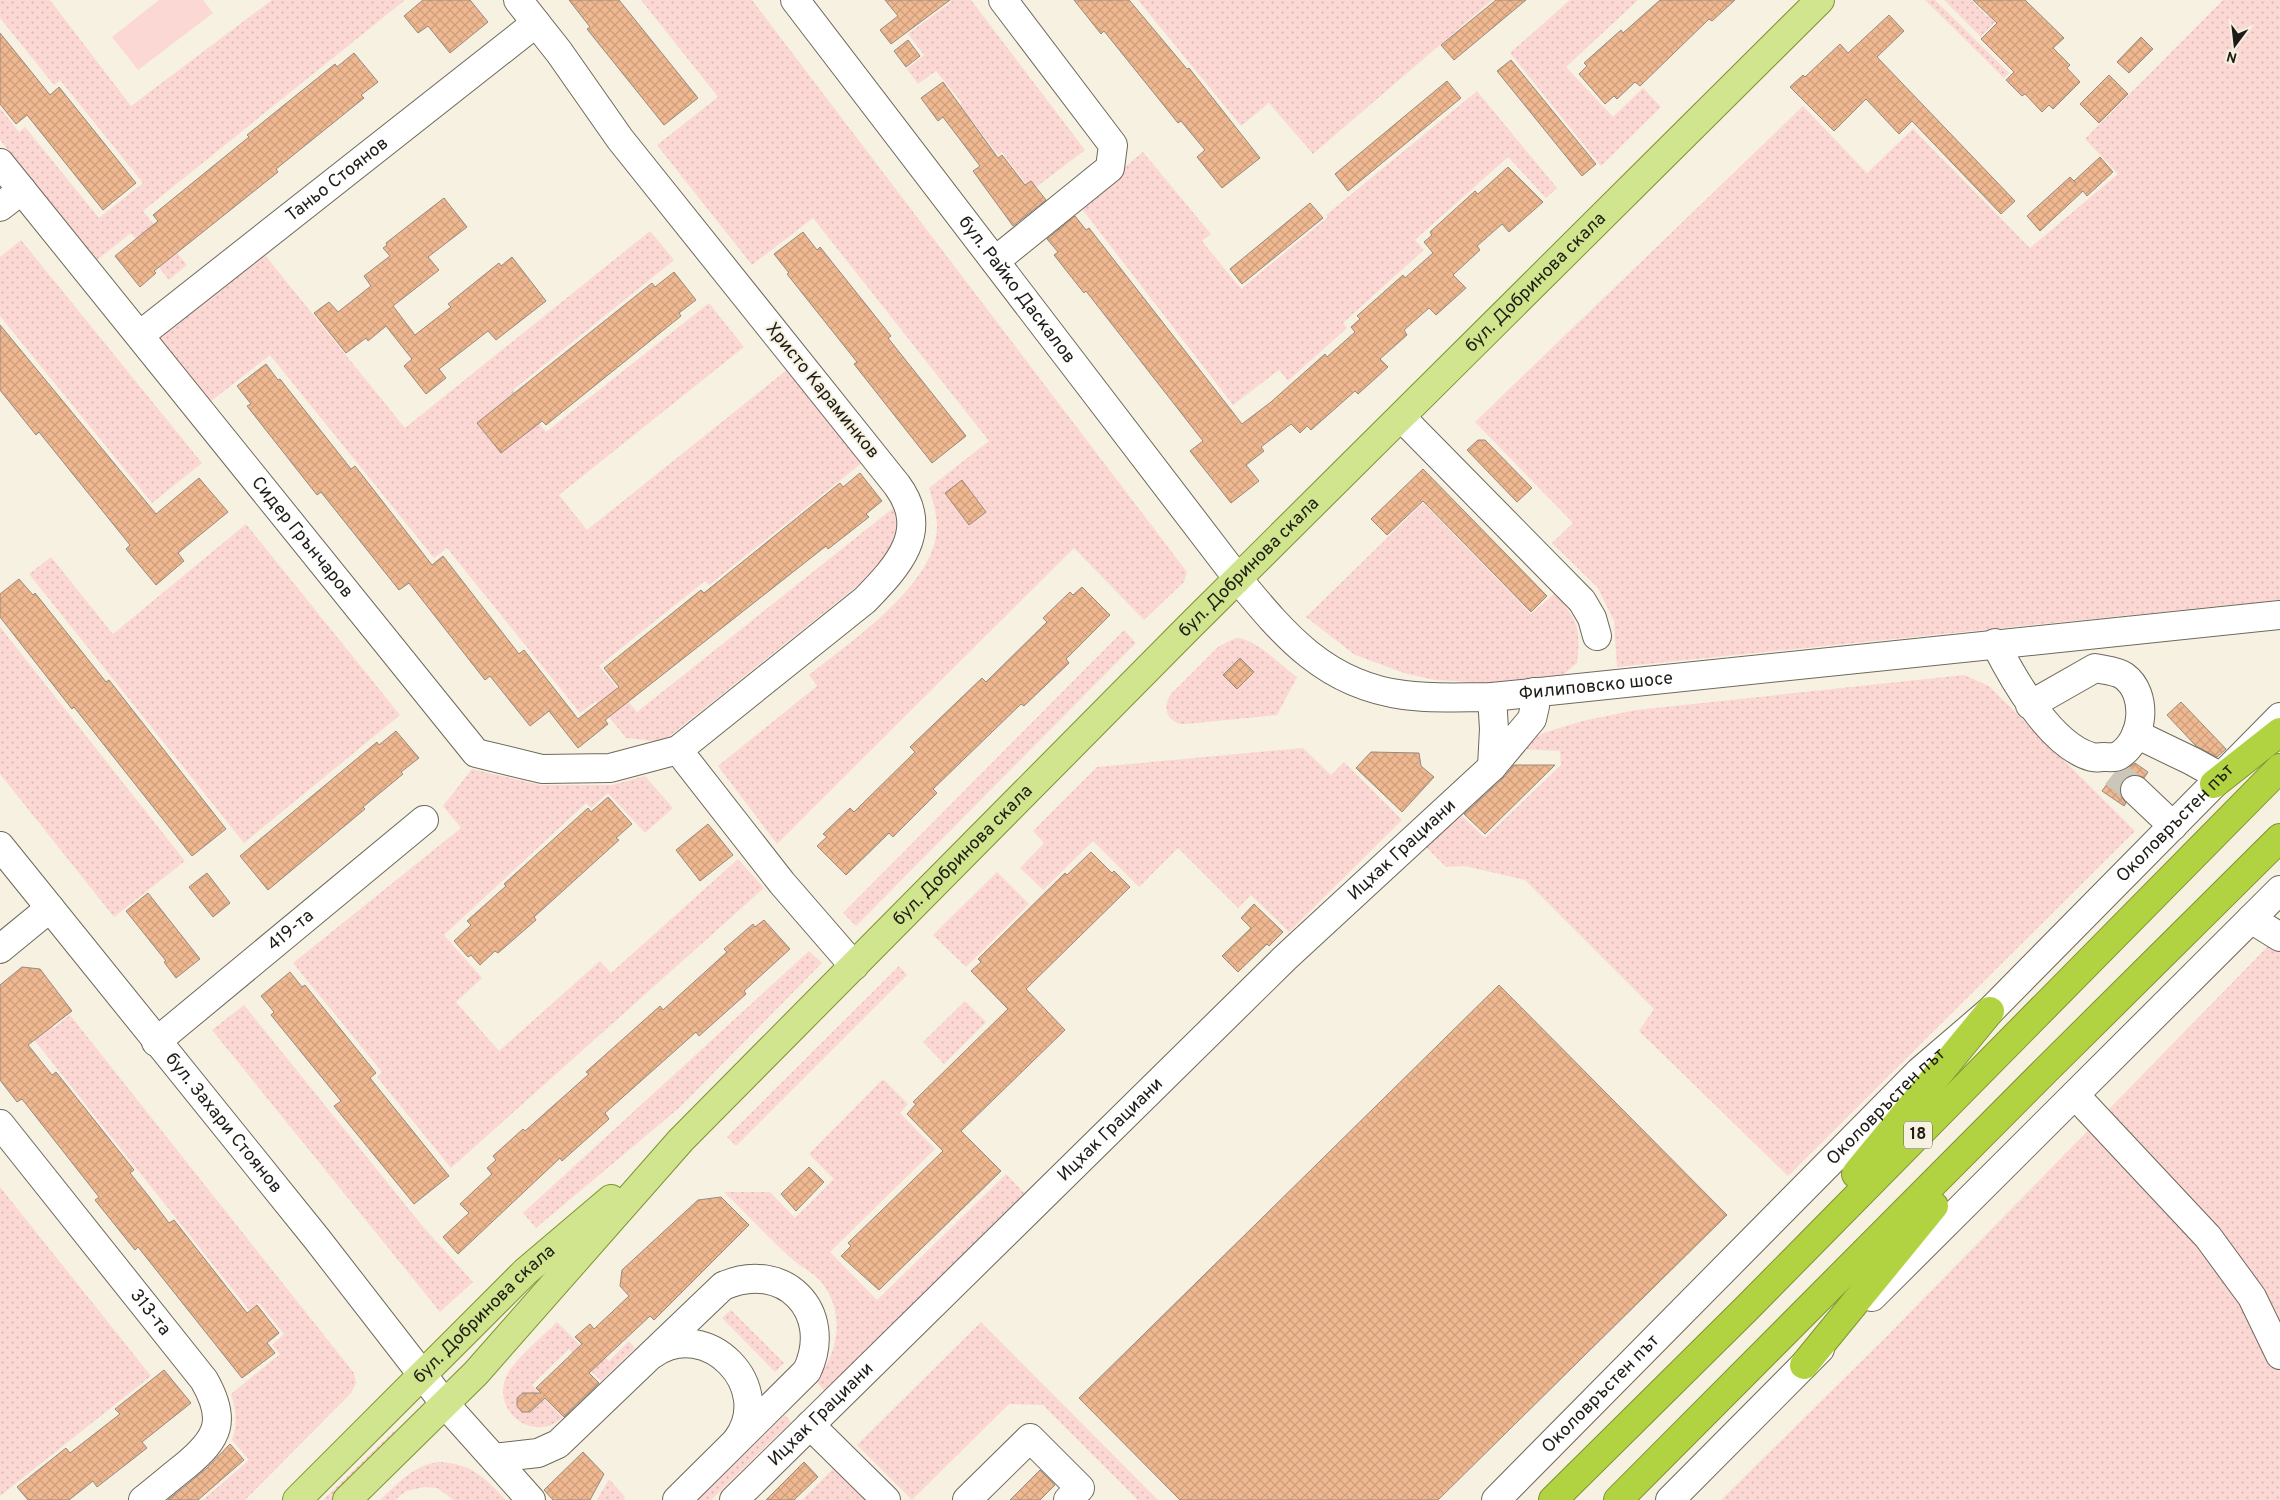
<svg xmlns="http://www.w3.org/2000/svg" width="2280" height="1500" viewBox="0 0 2280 1500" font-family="Overpass,sans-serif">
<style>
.grass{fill:url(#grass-dots)}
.park{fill:#fcd8d4}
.building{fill:url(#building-cross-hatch);stroke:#988a80}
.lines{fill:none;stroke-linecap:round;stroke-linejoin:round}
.minor-tunnel{stroke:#ccc6b9;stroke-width:28;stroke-dasharray:28 14;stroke-linecap:butt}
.minor-casing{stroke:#6e695b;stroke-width:30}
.major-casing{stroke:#7e9332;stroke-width:30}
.highway-casing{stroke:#7e9332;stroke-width:30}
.minor{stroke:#fff;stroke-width:28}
.major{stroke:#d0e58d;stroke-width:28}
.highway{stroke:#b1d341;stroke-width:28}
.labels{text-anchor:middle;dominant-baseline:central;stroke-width:4;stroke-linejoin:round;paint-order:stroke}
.shield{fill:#f7f1e1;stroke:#605c54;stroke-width:1}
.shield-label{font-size:16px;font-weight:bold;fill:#1f1c17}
.street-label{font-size:18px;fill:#1f1c17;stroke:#f7f1e1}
</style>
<defs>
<pattern id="grass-dots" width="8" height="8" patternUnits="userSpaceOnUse" patternTransform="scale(1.25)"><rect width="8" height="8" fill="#fcd8d4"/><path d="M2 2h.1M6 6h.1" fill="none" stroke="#d8b9b5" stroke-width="1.8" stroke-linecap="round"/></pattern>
<pattern id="building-cross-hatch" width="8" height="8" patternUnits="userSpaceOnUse" patternTransform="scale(1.25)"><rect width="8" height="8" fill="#efb891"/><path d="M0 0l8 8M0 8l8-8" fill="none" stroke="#cc9e7c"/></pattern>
</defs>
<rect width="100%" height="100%" fill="#f7f1e1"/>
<g class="grass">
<path d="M0,0H50L131,106L272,0H405L143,211L187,265L169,280L131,233L97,260L0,140V108L19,132L25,127L99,218L143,183L60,80L54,85L0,18Z"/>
<path d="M641,0H752L1187,572L1184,582L1144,620L1074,548L777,844L718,766L817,686L809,675C849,643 926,591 936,537C939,520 934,505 929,488L989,441L813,218L752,265L657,145L718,97Z"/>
<path d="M950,0H971L1085,150L1031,191L1002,152L998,155L960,105L962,103L936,71L918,84L907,69L924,55L908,34L951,2Z"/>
<path d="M1138,0H1492L1313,154L1269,103L1241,126Z"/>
<path d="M1570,0H1638L1566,67L1613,117L1643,88L1661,107L1601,166L1510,53Z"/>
<path d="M1925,0H1935L2009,73L2004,78Z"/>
<path d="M1944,0H1971L1988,17L1991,15L1997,20L1981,37Z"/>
<path d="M2223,0H2280V600L1617,667L1614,621L1598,588L1552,543L1573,523L1475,422L1803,106L1867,173L1913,129L2030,248L2118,174L2085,139Z"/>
<path d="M1477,91L1557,188L1546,198L1508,157L1415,240L1424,250L1343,323L1347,328L1288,381L1279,370L1233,405L1079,205L1143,152L1211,234L1202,241L1241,289L1328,217L1326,215Z"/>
<path d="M650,231L674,260L513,390L546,432L709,303L744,347L559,495L587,530L788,369L863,462L709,585L705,581L599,666L637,712L897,505L903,519L891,559L662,742L626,738L596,701L580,713L447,548L434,558L270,355L210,402L159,339L264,254L405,428Z"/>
<path d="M21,240L202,463L152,503L0,316V257Z"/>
<path d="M1423,503L1531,614L1554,594C1578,618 1581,630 1577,663L1563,675L1489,683L1435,680L1407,674L1355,655L1306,617Z"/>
<path d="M246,524L400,715L244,843L29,574L51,557L113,634Z"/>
<path d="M0,627L185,861L114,917L0,774Z"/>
<path d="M1124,630L1136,643L856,926L843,913Z"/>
<path d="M1236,638C1257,639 1280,665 1297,677L1277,715L1186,724C1168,725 1161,708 1171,694L1219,646Z"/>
<path d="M1964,675L1989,686L2135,831L1788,1176L1639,1031L1654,1009L1525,880L1465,866L1446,867L1423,844L1458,812L1485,838L1561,765L1560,751L1521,749L1543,733L1582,721L1636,710Z"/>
<path d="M1303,748L1331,775L1344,762L1402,820L1289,932L1251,895L1238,908L1178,848L1139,887L1093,841L1043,890L1020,868L1044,843L1033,831L1097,767Z"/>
<path d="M472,769L540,785H612L645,776L673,808L645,833L608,793L591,808L586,803L444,935L482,978L456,1002L499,1051L600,961L611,973L738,859L764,888L451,1168L377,1077L382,1072L293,963L461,828L443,806Z"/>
<path d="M997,872L1029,904L966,967L933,935Z"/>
<path d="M2280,934V1500H1721L1887,1336Z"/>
<path d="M809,951L822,963L679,1108L536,1228L523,1213Z"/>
<path d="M899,966L907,975L736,1146L727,1137Z"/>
<path d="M965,1001L986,1022L944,1064L923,1042Z"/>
<path d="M244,1005L425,1229L473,1282L440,1312L212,1030Z"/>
<path d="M38,1009L54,1028L70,1015L354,1373L356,1383L351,1393L245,1500H203L249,1460L232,1440C238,1424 236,1410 231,1394L280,1354L272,1345L284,1334L259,1303L249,1310L20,1022Z"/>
<path d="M883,1079L908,1104L900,1113L935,1149L830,1252L877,1300L1006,1174L1027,1196L827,1394L816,1381C838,1353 846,1314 822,1283C813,1272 802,1268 792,1259C768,1238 747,1214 724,1192H770L795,1218L834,1179L809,1154Z"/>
<path d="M0,1187L151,1376L0,1496Z"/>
<path d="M731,1310L784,1363L775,1372L722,1318Z"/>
<path d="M557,1322L596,1361L602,1355L609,1361L629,1341L635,1348L601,1381L569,1349L532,1385L563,1418C557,1422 550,1427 542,1427C515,1430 494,1400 507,1375C515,1359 543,1336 557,1322Z"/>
<path d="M981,1322L1158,1500H1138L1043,1405L1009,1404L912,1500L857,1445Z"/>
<path d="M785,1415L791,1422L711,1500H697Z"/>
<path d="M394,1431L402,1439L335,1500H323Z"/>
<path d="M437,1462C471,1463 483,1476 506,1500H454L437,1488L425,1487L406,1491L395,1500H380C397,1484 413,1466 437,1462Z"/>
<path d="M834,1468L866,1500H802Z"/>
<path d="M609,1479L624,1496L625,1500H597Z"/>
</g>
<path class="park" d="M159,0H203L213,13L138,70L112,37Z"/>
<g class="building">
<path d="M423,0H470L488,22L450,53L428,26L418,33L404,16Z"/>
<path d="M569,0H619L698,98L664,125L587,29L590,27Z"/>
<path d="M885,0H950L891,44L880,30L898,16Z"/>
<path d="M1074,0H1129L1187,69L1189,68L1260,158L1222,188L1197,157L1205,150L1181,121L1178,123L1104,31L1101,34Z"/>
<path d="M1496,0H1526L1454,60L1441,45Z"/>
<path d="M1660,0H1735L1712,21L1709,19L1640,86L1635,82L1617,99L1614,96L1605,104L1579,74L1587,66L1584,63L1621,30L1623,33Z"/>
<path d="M1973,0H2025L2064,38L2053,48L2070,65L2067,68L2080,82L2053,109L2049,105L2042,112L2025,94L2022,96L2006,80L2014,72L1981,39L1997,23Z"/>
<path d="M1889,15L1904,31L1877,57L2015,201L2001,214L1912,121L1899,134L1866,99L1834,131L1790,87L1803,75L1805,77L1840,44L1848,53Z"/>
<path d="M0,33L50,95L59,87L136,183L103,210L27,115L16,124L0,104Z"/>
<path d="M2141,37L2153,49L2129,73L2117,62Z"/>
<path d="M908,40L920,56L906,67L894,51Z"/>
<path d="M354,53L378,82L361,95L364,98L276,169L278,172L154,271L156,273L140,287L115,256L158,221L153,215L249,137L247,135L335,64L337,67Z"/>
<path d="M1511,60L1596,164L1582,176L1497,71Z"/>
<path d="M2109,75L2128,94L2099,123L2080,104Z"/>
<path d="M1447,81L1461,98L1348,191L1335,174Z"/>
<path d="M943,82L998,158L1002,155L1025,185L1031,181L1046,200L1013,226L973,171L980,166L943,117L938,121L921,98Z"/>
<path d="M2100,157L2113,172L2087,196L2083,191L2040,231L2027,216L2070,177L2076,183L2074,181Z"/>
<path d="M1508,167L1543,202L1509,232L1502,224L1477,246L1480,250L1453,275L1466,288L1436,315L1429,308L1404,330L1407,335L1380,359L1388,367L1358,394L1355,391L1311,430L1307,426L1300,433L1291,424L1261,447L1264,451L1246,465L1259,481L1231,503L1190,451L1203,441L1086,291L1084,293L1054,255L1058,252L1047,239L1075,216L1086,230L1089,228L1242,424L1271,402L1325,354L1327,357L1355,332L1351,327L1360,319L1357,316L1403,275L1405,278L1433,253L1424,242L1432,235L1430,232L1475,191L1478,194Z"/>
<path d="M444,198L467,227L428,257L439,270L393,306L415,335L451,307L448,304L499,263L501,266L512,257L546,301L496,340L488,331L439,369L446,378L426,394L404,366L412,359L386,326L368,341L366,338L346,353L314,313L329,302L338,312L371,286L364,276L390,256L383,248L387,245L386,243Z"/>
<path d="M1310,203L1323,218L1242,284L1230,269Z"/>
<path d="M803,232L817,250L820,247L891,336L888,338L966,436L932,463L854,364L857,362L787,274L789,273L774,254Z"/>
<path d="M674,272L696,300L679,313L681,316L546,425L542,421L501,453L477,423L652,283L655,287Z"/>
<path d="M0,325L156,514L199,478L228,512L178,553L184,561L156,585L126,549L130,545L39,432L36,435L0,390Z"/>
<path d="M266,364L278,380L280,379L351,469L355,466L432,565L443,556L519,654L524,650L578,719L619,687L604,668L701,590L704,593L840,483L843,487L860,473L882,501L866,514L869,517L828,549L826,546L605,720L608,724L578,748L549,711L530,726L490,676L485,680L409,583L399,590L321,492L317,495L247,406L251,404L237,386Z"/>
<path d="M1478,440H1485L1532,488L1517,502L1467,450Z"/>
<path d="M1423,469L1547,596L1531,612L1423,501L1387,535L1371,519Z"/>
<path d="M962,480L986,512L969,525L945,493Z"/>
<path d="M19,579L33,595L35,593L106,682L109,680L226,829L192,856L74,707L72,709L0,617V594Z"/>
<path d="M1082,587L1110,615L1066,659L1069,663L1024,706L1021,704L933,789L937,793L893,837L889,833L846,875L817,846L827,837L823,834L850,808L854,812L915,752L910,747L982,678L986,682L1047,622L1043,618L1070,592L1073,595Z"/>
<path d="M1240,658L1254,672L1237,689L1223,675Z"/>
<path d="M2181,702L2226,749L2217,757L2196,746L2167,715Z"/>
<path d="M396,731L419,758L401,772L403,774L363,807L365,809L268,890L240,856L377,742L379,745Z"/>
<path d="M1371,752L1419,753L1421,766L1434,777L1402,812L1356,768Z"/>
<path d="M2135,763L2148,772L2144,778L2138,775H2131L2123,780L2120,787V795L2126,803L2124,806L2102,791L2115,773L2125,770Z"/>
<path d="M1514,765H1555L1485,834L1464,814L1503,778Z"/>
<path d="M608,797L632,824L616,838L619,840L534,917L536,920L498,953L495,951L480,965L471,955L468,957L454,941L471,925L467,921L506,886L504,884L588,808L591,812Z"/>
<path d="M708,824L733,855L700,881L676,850Z"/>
<path d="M1091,852L1112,873L1114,871L1130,887L1026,989L1065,1030L961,1131L1001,1171L879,1290L841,1256L851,1246L848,1243L943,1151L907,1114L916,1104L913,1102L1008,1009L971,971L981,962L978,959L1065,873L1067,875Z"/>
<path d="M207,873L230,903L213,917L189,887Z"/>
<path d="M148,893L200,959L176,978L164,962L166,961L126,911Z"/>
<path d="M1254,904L1283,932L1269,946L1267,944L1238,972L1222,956L1251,928L1241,918Z"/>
<path d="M764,920L790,949L744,991L746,994L699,1036L696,1032L605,1113L609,1119L562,1161L560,1158L458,1254L443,1237L469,1213L460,1204L492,1174L487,1168L496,1160L493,1156L523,1129L525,1131L589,1074L586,1072L660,1006L663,1010L727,952L724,949L753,924L755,927Z"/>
<path d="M22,967L40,969L72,1011L28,1045L52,1075L56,1072L134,1170L130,1173L150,1198L169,1223L174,1220L247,1313L257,1305L279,1333L267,1343L275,1353L242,1378L138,1247L135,1250L95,1200L99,1197L22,1099L17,1102L0,1080V985Z"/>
<path d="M290,972L302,987L305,985L376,1073L370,1078L449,1176L414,1204L334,1106L341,1101L271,1015L274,1012L261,996Z"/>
<path d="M1499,985L1727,1215L1438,1500H1180L1079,1398Z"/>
<path d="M809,1167L824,1182L796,1211L781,1194Z"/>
<path d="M721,1197L749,1225L654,1320L650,1316L589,1373L599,1383L564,1417L545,1398L530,1412H522L517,1406V1398L523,1393H541L536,1388L582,1344L575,1337L590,1324L594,1329L629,1296L620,1286L622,1270L698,1200Z"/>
<path d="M164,1370L191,1403L142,1442L147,1448L97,1487L93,1481L69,1500H28L17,1487L66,1448L70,1453L120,1414L115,1409Z"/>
<path d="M230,1444L244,1460L198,1500H168L207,1468Z"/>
<path d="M583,1452L604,1474L590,1500H553L544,1490Z"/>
<path d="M804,1462L818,1477L794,1500H766Z"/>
<path d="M1040,1470L1055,1485L1040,1500H1010Z"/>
</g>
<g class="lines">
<path class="minor-tunnel" d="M2114,773L2135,790"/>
<defs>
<g id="minor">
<path id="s1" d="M795,0L1238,579C1285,636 1326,685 1404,695C1433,699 1463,697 1492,697L2280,615"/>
<path id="s2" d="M0,163L476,753L542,769L610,768L678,750L865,600C898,566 931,531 897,485L620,139L559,52L518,0"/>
<path d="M0,207L22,190"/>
<path d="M995,261L1110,168L1113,145L1003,0"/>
<path id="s3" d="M140,335L536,23"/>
<path d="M1402,418L1582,601L1592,618L1597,636"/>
<path d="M1995,643C2013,679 2051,746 2092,757C2095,758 2100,757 2104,757C2108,757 2115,758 2118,756C2144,741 2149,694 2124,676C2117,671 2103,670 2095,668L2030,705"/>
<path d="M2136,734L2192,761L2221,777"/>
<path d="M678,750L782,883L854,966"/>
<path d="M1492,767L1494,729L1492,697"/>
<path d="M2135,790L2173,826"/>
<path id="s4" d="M0,846L317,1239L445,1404L531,1500"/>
<path d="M2251,919L2280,937"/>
<path d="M0,949L50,908"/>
<path id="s5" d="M156,1042L424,820"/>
<path d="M2075,1095L2208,1237L2252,1297L2280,1355"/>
<path id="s6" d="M0,1124L204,1380C227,1420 219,1438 185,1466C171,1477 157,1489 143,1500"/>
<path d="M1872,1297L2280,890"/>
<path d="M653,1354C707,1316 776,1387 737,1440"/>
<path d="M810,1425L886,1500"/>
<path d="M494,1458L538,1453L558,1444L723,1286C783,1259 835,1311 807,1371L677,1500"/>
<path id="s7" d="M734,1500L1285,958L1492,767L1532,719L1535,706L1534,692"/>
<path d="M967,1500L1030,1438L1080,1488L1068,1500"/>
<path id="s8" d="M1496,1500L1919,1072L1990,1011L2280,717"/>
<path d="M1670,1500L1820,1349"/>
</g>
<g id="major">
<path id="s9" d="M297,1500L525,1272L611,1199"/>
<path id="s10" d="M347,1500L476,1373L681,1140L1188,628L1820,0"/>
</g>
<g id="highway">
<path d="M2214,784L2280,732"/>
<path d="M1856,1174L1990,1011"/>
<path d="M1804,1365L1934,1206"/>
<path d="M1553,1500L1745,1310L2280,768"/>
<path d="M1618,1500L2045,1071L2280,838"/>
</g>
</defs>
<use href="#minor" class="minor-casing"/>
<use href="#major" class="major-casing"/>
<use href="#highway" class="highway-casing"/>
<use href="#minor" class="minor"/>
<use href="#major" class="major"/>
<use href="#highway" class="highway"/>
</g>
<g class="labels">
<rect class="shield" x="1904" y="1121.5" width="28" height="27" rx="4"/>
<g class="shield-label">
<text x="1918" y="1135">18</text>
</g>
<g class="street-label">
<text stroke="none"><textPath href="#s3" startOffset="251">Таньо Стоянов</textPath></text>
<text stroke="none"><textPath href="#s10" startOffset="1702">бул. Добринова скала</textPath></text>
<text stroke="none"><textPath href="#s1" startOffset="365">бул. Райко Даскалов</textPath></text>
<text transform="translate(822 391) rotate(51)">Христо Караминков</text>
<text stroke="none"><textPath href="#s2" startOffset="481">Сидер Грънчаров</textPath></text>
<text stroke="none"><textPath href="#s10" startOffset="1298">бул. Добринова скала</textPath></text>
<text stroke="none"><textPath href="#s1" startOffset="1130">Филиповско шосе</textPath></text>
<text stroke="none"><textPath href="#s8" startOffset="959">Околовръстен път</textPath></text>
<text stroke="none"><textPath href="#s7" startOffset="932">Ицхак Грациани</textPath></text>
<text stroke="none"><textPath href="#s10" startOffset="892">бул. Добринова скала</textPath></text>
<text stroke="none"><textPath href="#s5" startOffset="175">419-та</textPath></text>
<text stroke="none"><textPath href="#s8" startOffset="554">Околовръстен път</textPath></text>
<text stroke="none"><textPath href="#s4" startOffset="356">бул. Захари Стоянов</textPath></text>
<text stroke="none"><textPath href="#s7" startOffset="528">Ицхак Грациани</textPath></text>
<text stroke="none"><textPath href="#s6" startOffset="241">313-та</textPath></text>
<text stroke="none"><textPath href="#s9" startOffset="264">бул. Добринова скала</textPath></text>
<text stroke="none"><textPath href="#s8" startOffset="149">Околовръстен път</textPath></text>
<text stroke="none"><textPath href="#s7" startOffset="122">Ицхак Грациани</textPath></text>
</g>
</g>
<g transform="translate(2235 45) rotate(195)" stroke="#f7f1e1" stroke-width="4" paint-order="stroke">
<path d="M0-4L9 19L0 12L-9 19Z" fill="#1f1c17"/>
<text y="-8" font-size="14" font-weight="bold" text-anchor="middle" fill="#1f1c17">N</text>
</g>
</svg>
